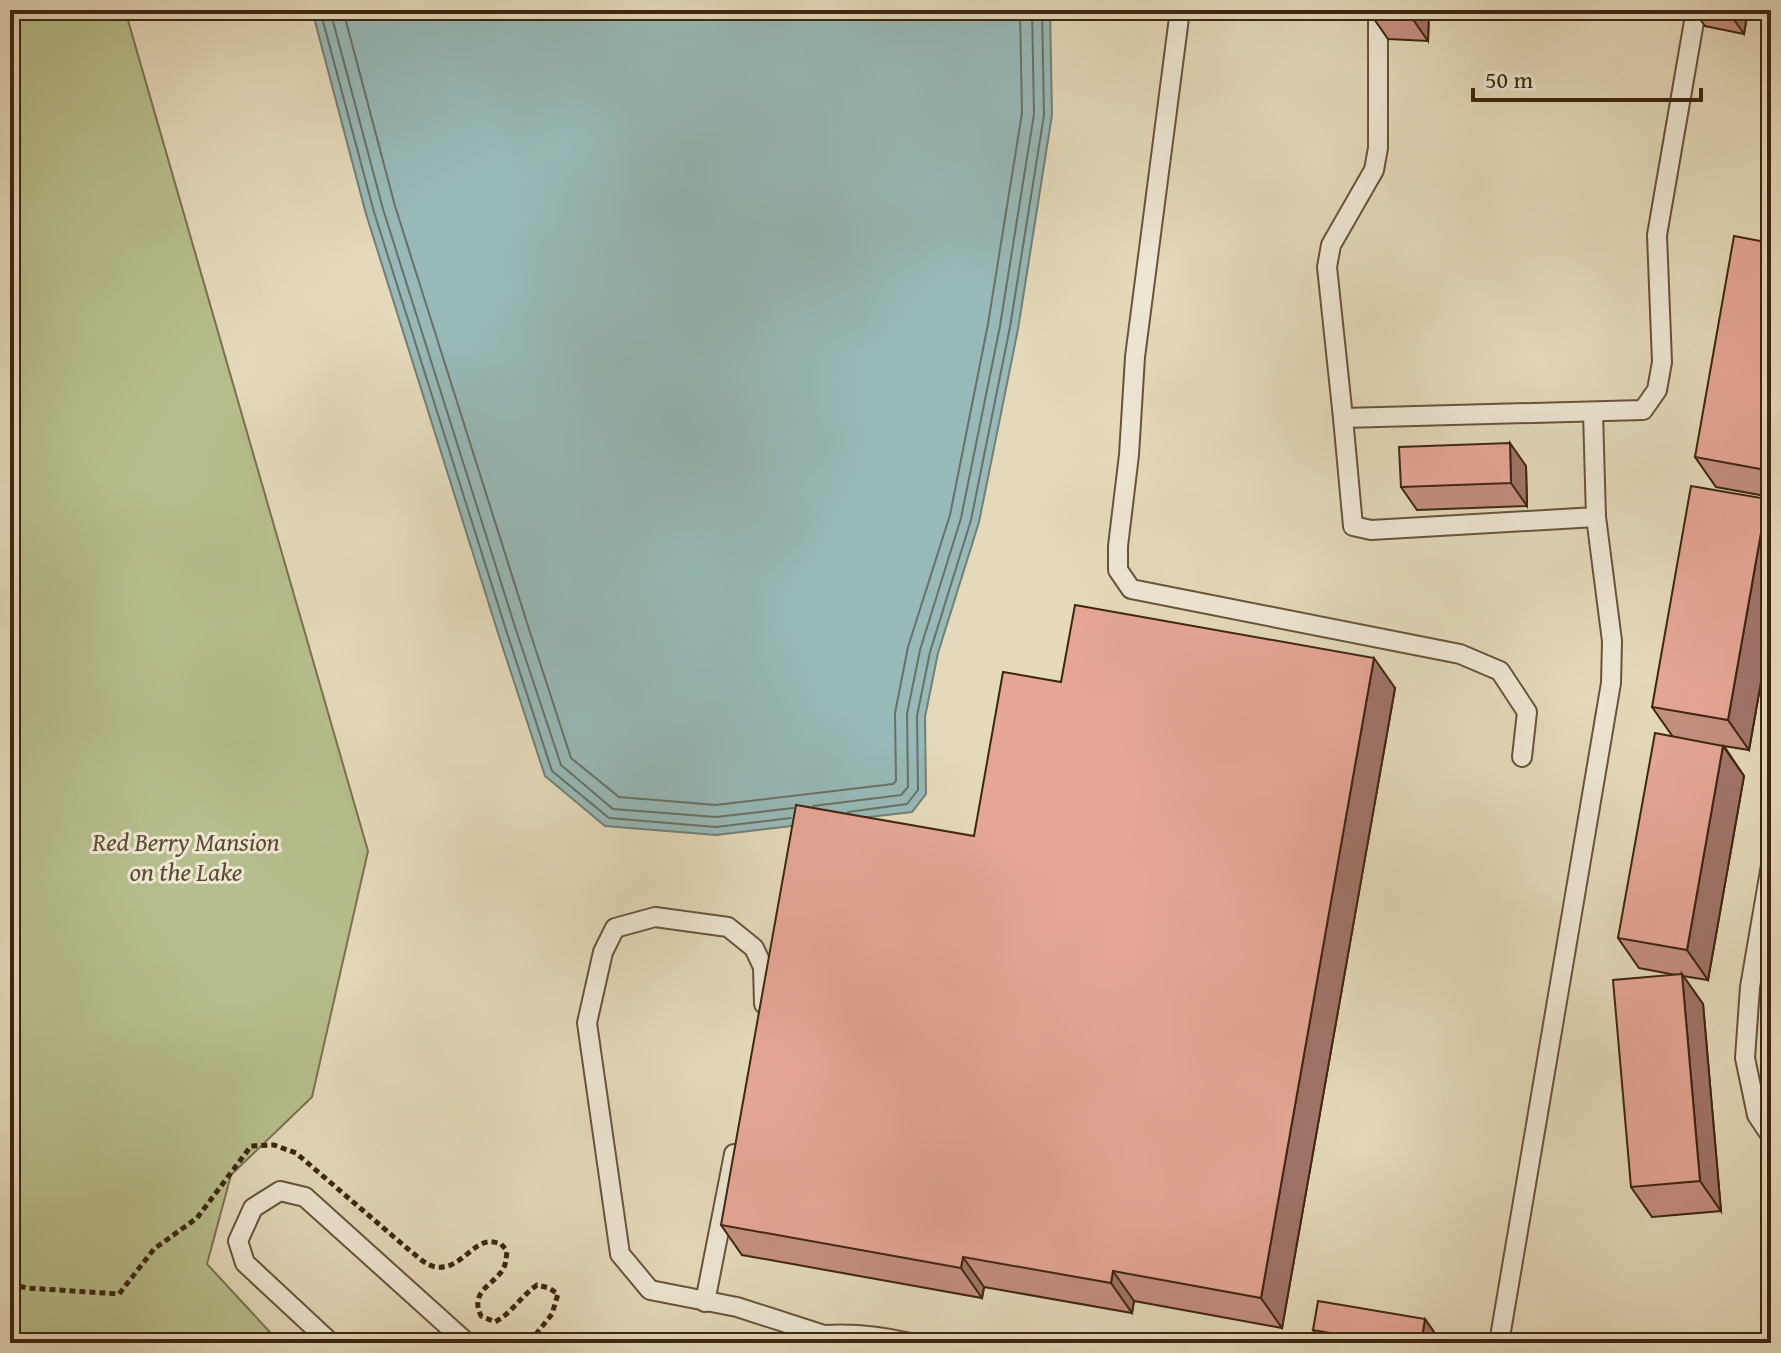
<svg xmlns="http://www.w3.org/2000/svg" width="1781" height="1353" viewBox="0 0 1781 1353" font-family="'Gentium Book Plus',serif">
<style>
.green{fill:#b7be8d;stroke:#7a724f;stroke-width:2}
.water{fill:#97b9b7;stroke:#737f75;stroke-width:2}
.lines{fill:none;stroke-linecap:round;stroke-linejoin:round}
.shore{stroke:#6a7064;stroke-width:2}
.service-casing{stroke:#68543b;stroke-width:22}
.path{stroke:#3e2711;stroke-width:5;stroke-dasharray:6 4;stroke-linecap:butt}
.service{stroke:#ede6d2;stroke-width:18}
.wall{fill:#c58f81;stroke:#3e2711;stroke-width:2}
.shaded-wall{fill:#a07469;stroke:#3e2711;stroke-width:2}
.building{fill:#e5a696;stroke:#3e2711;stroke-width:2}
.labels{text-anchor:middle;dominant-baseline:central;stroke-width:6;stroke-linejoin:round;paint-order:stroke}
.park-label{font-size:26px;font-style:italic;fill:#5c4d30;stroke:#ede6d2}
</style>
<rect width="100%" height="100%" fill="#e4d9ba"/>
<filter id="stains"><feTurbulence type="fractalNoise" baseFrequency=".0025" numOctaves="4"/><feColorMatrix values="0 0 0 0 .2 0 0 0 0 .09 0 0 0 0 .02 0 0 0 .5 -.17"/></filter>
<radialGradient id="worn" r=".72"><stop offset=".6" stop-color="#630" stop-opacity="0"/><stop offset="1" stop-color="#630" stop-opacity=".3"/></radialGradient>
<path class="green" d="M10,10H125L368,851L312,1097L231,1175L207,1264L280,1343H10Z"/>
<path class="water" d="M312,10H1050L1052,115L1018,329L979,522L938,653L925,717L926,794L912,812L716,835L605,826L545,776L499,636L366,214Z"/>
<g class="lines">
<g class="shore">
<path d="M320,10L374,212L507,633L552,771L609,818L716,827L791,818"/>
<path d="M330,10L383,209L516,630L561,765L613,809L716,817L793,808"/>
<path d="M343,10L395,206L528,626L571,758L619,797L716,805L893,784L896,781L895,713L908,647L950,515L988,324L1022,113L1020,10"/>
<path d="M813,806L901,795L908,787L907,714L920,650L961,518L1000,326L1034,114L1032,10"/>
<path d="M848,812L907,804L918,790L917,716L930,652L971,520L1010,327L1044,115L1042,10"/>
</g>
<defs>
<g id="service">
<path d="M1180,10L1135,357L1129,455L1118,546V570L1131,589L1460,654L1500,671L1527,712L1522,757"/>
<path d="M1378,10V148L1374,170L1331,245L1327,267L1343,418L1643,410L1657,390L1662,362L1657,235L1696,10"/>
<path d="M1343,418L1353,526L1371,530L1596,517L1593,412"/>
<path d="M1771,865L1750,987L1745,1058L1757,1115L1771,1136"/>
<path d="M764,1004L763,967L754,948L728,927L655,917L615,928L603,952L587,1023L620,1254L650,1290L737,1307L824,1335"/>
<path d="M705,1302L734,1154"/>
<path d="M331,1343L245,1263L238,1241L253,1208L280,1191L305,1197L467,1343"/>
<path d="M822,1343L824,1335C854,1333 881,1336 910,1343"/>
<path d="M1167,1343H1186"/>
<path d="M1499,1343L1611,683L1612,641L1596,517"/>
</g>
</defs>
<use href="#service" class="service-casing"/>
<g class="path">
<path d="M10,1284L27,1288L119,1294L154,1249L197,1218L251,1146L274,1145L296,1153L408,1249C416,1255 426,1266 436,1267C459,1270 471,1244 488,1242C491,1241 498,1243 501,1244L507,1251C506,1259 506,1265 502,1271C490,1287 470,1292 481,1316L495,1322C513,1312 520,1297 537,1285L549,1288L558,1294L552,1314L529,1343"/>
<path d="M571,1343L578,1339L594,1343"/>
</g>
<use href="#service" class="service"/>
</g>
<g class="wall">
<path d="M1429,10L1428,41L1388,39L1372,16Z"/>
<path d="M1694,10H1748L1744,34L1705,26Z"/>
<path d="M1771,243V497L1716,487L1695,457Z"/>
<path d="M1526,466L1527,506L1417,510L1401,487Z"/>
<path d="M1767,499L1771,505V625L1749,750L1724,746L1744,776L1708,980L1683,976L1703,1004L1721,1211L1652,1217L1631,1187L1676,975L1639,968L1618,938L1673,737L1652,707Z"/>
<path d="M1061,682L1395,688L1282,1328L1134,1301L1132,1313L984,1287L982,1298L742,1255L721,1225L974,836Z"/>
<path d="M1425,1319L1436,1335L1435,1343H1322L1313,1330Z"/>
</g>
<g class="shaded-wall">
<path d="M1412,10H1429L1428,41L1412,18Z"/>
<path d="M1728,10H1748L1744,34L1728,11Z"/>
<path d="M1510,443L1526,466L1527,506L1511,483Z"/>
<path d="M1767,499L1771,505V625L1749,750L1728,720Z"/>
<path d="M1374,658L1395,688L1282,1328L1261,1298Z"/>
<path d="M1723,746L1744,776L1708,980L1687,950Z"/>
<path d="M1682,974L1703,1004L1721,1211L1700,1181Z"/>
<path d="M963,1257L984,1287L982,1298L961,1268Z"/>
<path d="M1113,1271L1134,1301L1132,1313L1111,1283Z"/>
<path d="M1425,1319L1436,1335L1435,1343H1421Z"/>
</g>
<g class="building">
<path d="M1372,10H1412V18L1372,16Z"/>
<path d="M1734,236L1771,243V471L1695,457Z"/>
<path d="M1510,443L1511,483L1401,487L1399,447Z"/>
<path d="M1691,486L1767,499L1728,720L1652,707Z"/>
<path d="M1075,605L1374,658L1261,1298L1113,1271L1111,1283L963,1257L961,1268L721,1225L796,805L974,836L1003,672L1061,682Z"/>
<path d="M1655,733L1723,746L1687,950L1618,938Z"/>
<path d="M1682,974L1700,1181L1631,1187L1613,980Z"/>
<path d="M1318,1301L1425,1319L1421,1343H1388L1313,1330Z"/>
</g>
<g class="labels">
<g class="park-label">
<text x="186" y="841">Red Berry Mansion<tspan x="186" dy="30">on the Lake</tspan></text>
</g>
</g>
<rect width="1781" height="1353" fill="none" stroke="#e4d9ba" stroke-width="40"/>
<rect x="12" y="12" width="1757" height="1329" fill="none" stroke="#3e2711" stroke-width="4"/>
<rect x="20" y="20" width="1741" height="1313" fill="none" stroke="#3e2711" stroke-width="2"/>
<path d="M1473 88v12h228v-12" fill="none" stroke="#3e2711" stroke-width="4"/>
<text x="1485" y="88" font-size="24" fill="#3e2711" stroke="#ede6d2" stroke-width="6" paint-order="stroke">50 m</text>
<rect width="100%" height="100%" filter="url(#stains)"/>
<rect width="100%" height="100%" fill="url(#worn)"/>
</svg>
